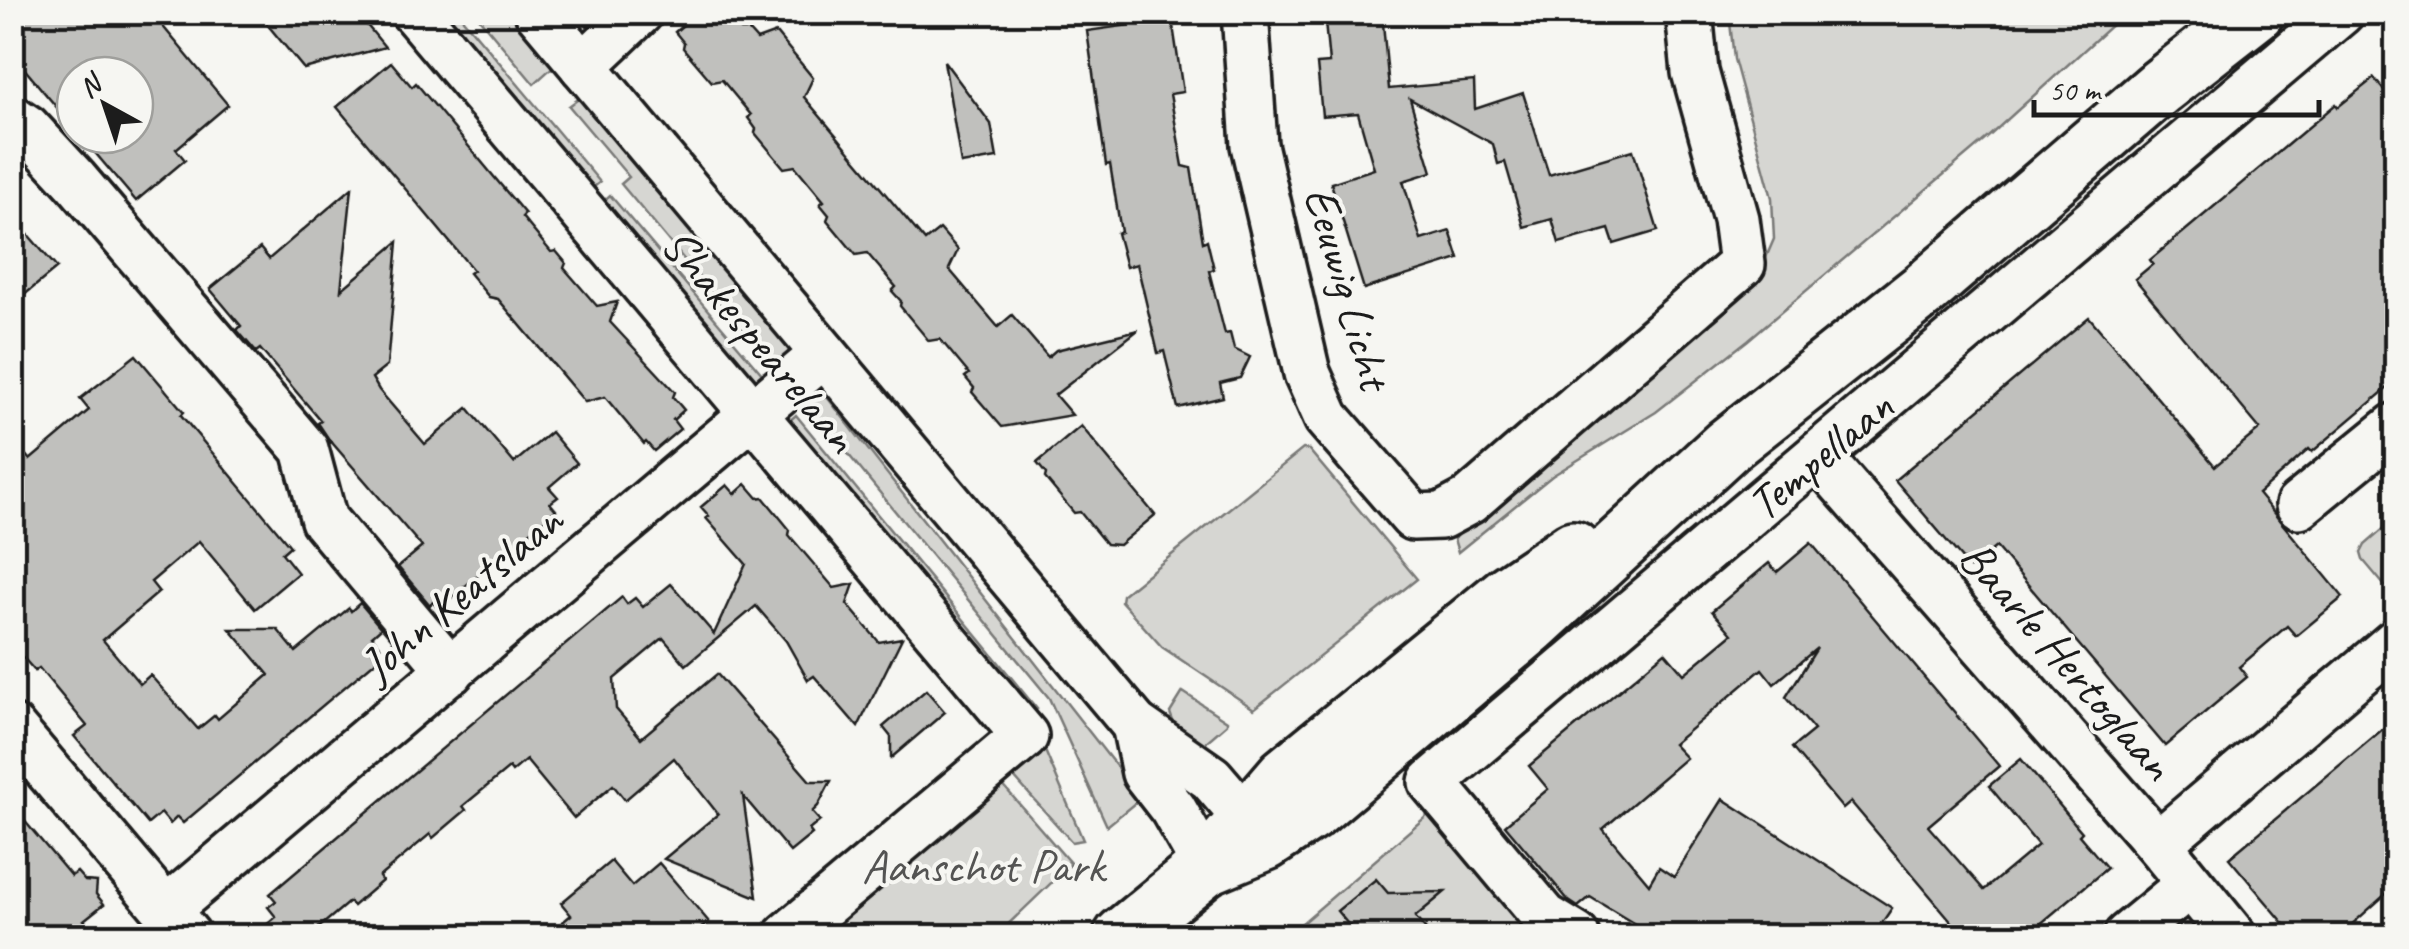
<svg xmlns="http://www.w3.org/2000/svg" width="2409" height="949" viewBox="0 0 2409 949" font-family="Caveat,sans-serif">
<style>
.green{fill:#d6d6d2;stroke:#797977;stroke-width:2.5}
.building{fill:#c0c0bd;stroke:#1c1c1c;stroke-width:2.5}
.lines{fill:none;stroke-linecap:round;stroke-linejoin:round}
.minor-casing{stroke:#1c1c1c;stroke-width:52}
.major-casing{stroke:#1c1c1c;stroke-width:62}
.minor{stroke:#f6f6f2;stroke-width:45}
.major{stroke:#f6f6f2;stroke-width:55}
.labels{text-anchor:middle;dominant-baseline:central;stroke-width:8;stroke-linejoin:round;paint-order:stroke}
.street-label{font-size:48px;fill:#1c1c1c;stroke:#f6f6f2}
.park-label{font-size:48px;fill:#545453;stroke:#f6f6f2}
</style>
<rect width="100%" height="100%" fill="#f6f6f2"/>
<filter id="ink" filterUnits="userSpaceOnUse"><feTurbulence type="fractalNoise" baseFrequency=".01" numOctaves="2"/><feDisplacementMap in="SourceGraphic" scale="20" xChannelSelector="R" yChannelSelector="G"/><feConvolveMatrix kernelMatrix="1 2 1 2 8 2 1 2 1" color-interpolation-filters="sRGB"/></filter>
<g filter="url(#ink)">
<g class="green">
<path d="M444,13H458L600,182L584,195Z"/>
<path d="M475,13H511L555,65L534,84Z"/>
<path d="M1729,13H2125L1987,138L1748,340L1656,412L1552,476L1458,552L1454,539L1762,267L1774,239L1772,198L1734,59Z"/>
<path d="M581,97L791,351L773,366L621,184L629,177L569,106Z"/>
<path d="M610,195L763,375L752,384L596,208Z"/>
<path d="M818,395L827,397L1141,798L1107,826L1049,698L806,403Z"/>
<path d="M796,415L1037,709L1024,718L788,422Z"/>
<path d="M1303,449L1309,450L1417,579L1254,709L1162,647L1121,601L1122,595Z"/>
<path d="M2396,518V599L2363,560L2361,553L2365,545Z"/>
<path d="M1183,692L1227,721V724L1198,749L1176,729L1170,713Z"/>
<path d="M1040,739L1083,840L1072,842L1005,767Z"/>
<path d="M995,776L1071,864L996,936H805Z"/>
<path d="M1429,814L1533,936H1287Z"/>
</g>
<g class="building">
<path d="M31,12H151L228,105L176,149L185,160L136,201L80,135H135V75H75V129L12,54V28Z"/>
<path d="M257,12H356L385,47L304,69Z"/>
<path d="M698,12H727L741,30H748L757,40L776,33L813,78L804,97L925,241L940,229L958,250L949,269L998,327L1012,315L1048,357L1056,350L1138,330L1055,395L1072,415L1002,427L972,392L974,388L965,377L969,374L940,339L929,341L900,306L901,301L892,291L896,287L867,253L856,255L827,220L829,215L820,204L824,201L795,166L784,168L755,133L756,129L748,118L751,115L722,80L712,82L683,48L684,43L675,32Z"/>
<path d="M1324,12H1382L1389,89L1474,81L1475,109L1523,93L1549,175L1633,150L1658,231L1614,244L1609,229L1559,243L1552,219L1524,227L1505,162L1498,164L1493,144L1410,99L1432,172L1403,181L1412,211L1421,240L1450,231L1459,259L1364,289L1331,183L1374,169L1358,113L1322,116L1317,64L1329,63Z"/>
<path d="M1172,19L1183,92L1170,94L1183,166L1191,168L1203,242L1207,240L1214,269L1209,271L1225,334L1230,333L1234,349L1250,357L1240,378L1220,383L1223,397L1178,408L1164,351L1158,353L1137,264L1126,267L1117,233L1121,232L1110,164L1106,165L1087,31Z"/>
<path d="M944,61L991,124L997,158L961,164Z"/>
<path d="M391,62L412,87L416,83L525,214L522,217L551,252L556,251L566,263L564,268L597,306L617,302L610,322L675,392L673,397L684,410L673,420L680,429L654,451L646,442L644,444L605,397L585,402L498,299L489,297L469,273L473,270L337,107Z"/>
<path d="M2374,78L2396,106V381L2312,452L2309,449L2258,494L2343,597L2296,636L2287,626L2239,667L2247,677L2165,746L1996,547L1970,568L1895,480L2089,317L2215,466L2260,429L2135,279L2153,264L2150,260L2192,225L2336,104L2338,107Z"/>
<path d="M352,188L341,290L398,242L387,366L372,378L379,390L425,444L468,408L514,463L551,432L577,463L549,487L558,497L550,503L556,510L438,609L433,602L430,605L398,567L422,547L328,438L318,423L321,421L260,349L256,352L237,330L241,326L210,289L260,248L269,259Z"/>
<path d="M12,216L57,268L12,305Z"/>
<path d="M136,355L184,412L181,415L290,546L282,553L298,573L255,609L199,541L151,582L159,592L103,640L140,684L150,675L198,729L215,715L218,719L269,675L230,629H277L296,652L349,608L351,611L360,603L381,628L372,636L380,646L373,652L378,659L183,823L177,817L170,824L161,813L148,824L74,736L87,726L39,668L35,671L12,645V439L30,460L89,410L80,399Z"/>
<path d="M1081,426L1155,515L1119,545L1106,544L1080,512L1074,513L1045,478L1046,474L1037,463Z"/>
<path d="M746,484L758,498L763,497L790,530L789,535L834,588L854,584L847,604L879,642L902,638L858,727L814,676L808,680L786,641L756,606L686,665L663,638L614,679L616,709L641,738L717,674L810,781H831L818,806L812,812L820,821L809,830L812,834L790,852L743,796L757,897L664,859L718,814L674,758L625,800L613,785L574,818L526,760L512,772L509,768L463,806L466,810L433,838L430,834L379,877L382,881L353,906L349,902L309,936H253L276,917L268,907L276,901L270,894L622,597L627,604L635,598L643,607L671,584L714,634L746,564L706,518L709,516L701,507L727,485L735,494Z"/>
<path d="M1811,543L1999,766L1928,826L1984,890L2038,845L1989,786L2021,759L2082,832L2079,835L2107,868L2026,936H1964L1851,802L1843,809L1792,748L1814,730L1786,697L1817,648L1774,684L1762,669L1673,744L1686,758L1603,829L1649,884L1659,867L1674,877L1723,799L1892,908L1873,936H1632L1638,926L1590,897L1578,907L1569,901L1505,825L1548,789L1529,766L1665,652L1684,674L1732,634L1712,611L1769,563L1777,572Z"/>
<path d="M926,690L945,712L891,758V737L883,727Z"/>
<path d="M2396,718V885L2339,936H2295L2229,858Z"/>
<path d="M12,806L71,876L77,872L85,881L97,882L96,894L104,904L84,920L98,936H31L12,914Z"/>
<path d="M611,861L632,886L659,863L709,922L691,936H546L571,915L561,903Z"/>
<path d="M1376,879L1388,893L1445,892L1415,917L1431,936H1358L1337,911Z"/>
</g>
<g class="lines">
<defs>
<g id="minor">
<path d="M414,12L1025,736L787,936"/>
<path d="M538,12L1135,725L1211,778L1266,842"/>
<path d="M1245,12L1254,145L1307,373L1327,418L1413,517L1441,516L1469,501L1742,264L1736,219L1695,72L1689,12"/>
<path d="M583,66L640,12"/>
<path d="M12,118L27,128L75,180L305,449L324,520L451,671"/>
<path d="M1818,456L2158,844L2233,936"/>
<path d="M2299,505L2396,426"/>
<path d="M1135,725L1145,773L1173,809L1206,867"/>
<path d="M12,728L188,936"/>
<path d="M2158,844L2396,642"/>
<path d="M166,910L824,354"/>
<path d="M1576,936L1545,917L1432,782L2341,12"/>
<path d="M2127,936L2190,884"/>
</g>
<g id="major">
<path d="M1206,867L1266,842L1313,811L1532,625L1727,446L1924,290L2160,87L2256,12"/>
<path d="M1122,936L1206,867L1285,775L1508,593L1573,549"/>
</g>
</defs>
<use href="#minor" class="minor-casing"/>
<use href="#major" class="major-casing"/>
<use href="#minor" class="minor"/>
<use href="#major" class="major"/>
</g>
</g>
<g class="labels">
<g class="street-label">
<text transform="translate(1348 288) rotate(74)">Eeuwig Licht</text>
<text transform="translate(760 340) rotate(50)">Shakespearelaan</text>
<text transform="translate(1820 455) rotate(-40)">Tempellaan</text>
<text transform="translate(461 593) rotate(-40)">John Keatslaan</text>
<text transform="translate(2067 660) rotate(49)">Baarle Hertoglaan</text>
</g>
<g class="park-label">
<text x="983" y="866">Aanschot Park</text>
</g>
</g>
<rect width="2409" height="949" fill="none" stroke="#f6f6f2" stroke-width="50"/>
<rect x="25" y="25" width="2359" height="899" fill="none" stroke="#1c1c1c" stroke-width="4" filter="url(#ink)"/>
<g transform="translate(105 105) rotate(320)"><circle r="48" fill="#f6f6f2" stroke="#9f9f9c" stroke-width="2.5"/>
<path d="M0-8L18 38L0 25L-18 38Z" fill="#1c1c1c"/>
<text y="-15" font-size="28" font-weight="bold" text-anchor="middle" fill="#1c1c1c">N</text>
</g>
<path d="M2034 100v15h285v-15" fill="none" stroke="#1c1c1c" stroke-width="5"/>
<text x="2049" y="100" font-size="30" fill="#1c1c1c" stroke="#f6f6f2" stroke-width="8" paint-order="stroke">50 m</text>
</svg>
